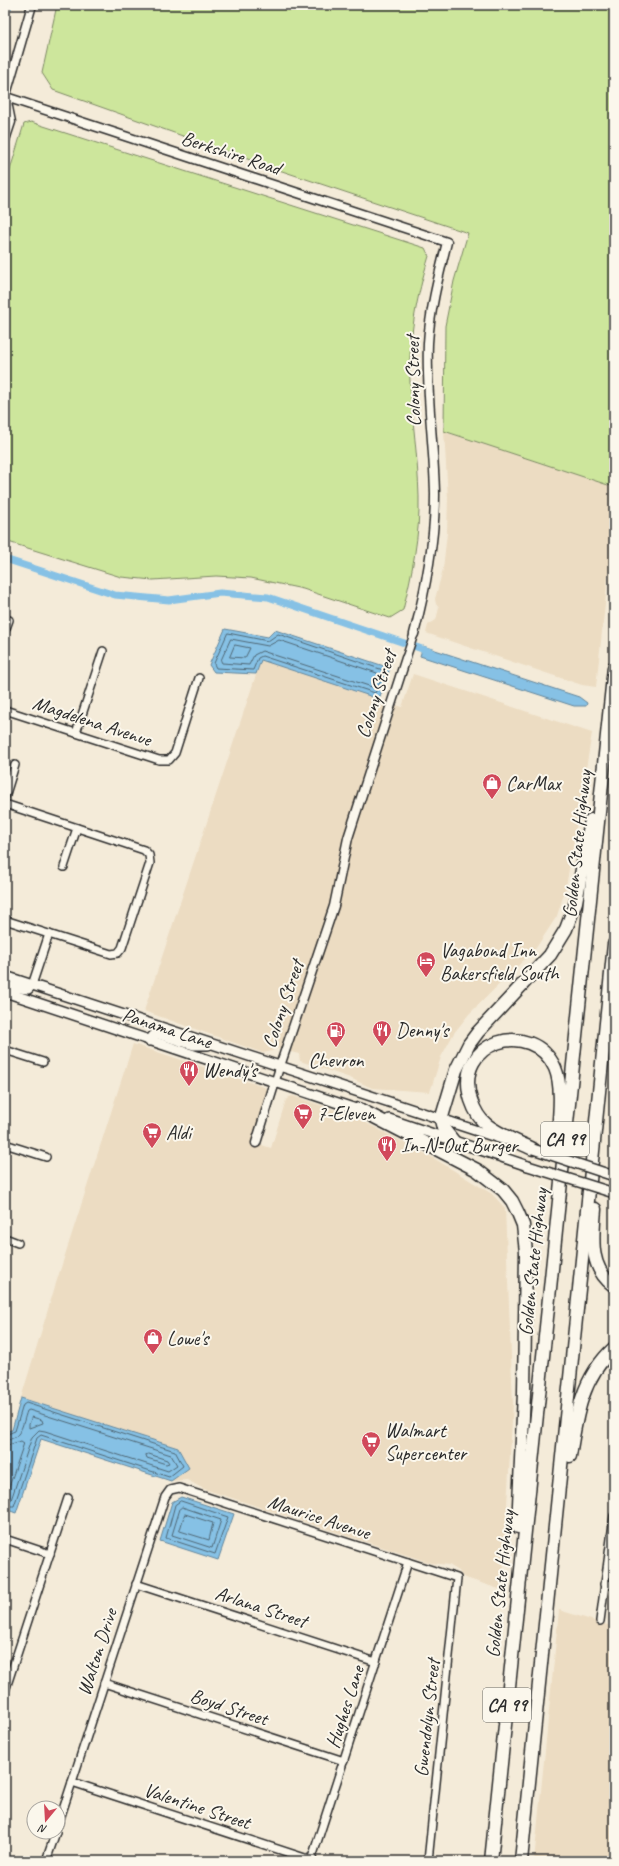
<svg xmlns="http://www.w3.org/2000/svg" width="619" height="1866" viewBox="0 0 619 1866" font-family="Caveat,sans-serif">
<style>
.built{fill:#ecdcc2}
.green{fill:#cde69c;stroke:#7c8864}
.water{fill:#86c1e5;stroke:#62859b}
.lines{fill:none;stroke-linecap:round;stroke-linejoin:round}
.shore{stroke:#4f6775;stroke-width:1}
.canal{stroke:#86c1e5;stroke-width:7}
.minor-casing{stroke:#2b2b2b;stroke-width:10}
.tertiary-casing{stroke:#2b2b2b;stroke-width:11}
.secondary-casing{stroke:#2b2b2b;stroke-width:12}
.motorway-casing{stroke:#2b2b2b;stroke-width:15}
.minor{stroke:#fbf7ec;stroke-width:7}
.tertiary{stroke:#fbf7ec;stroke-width:8}
.secondary{stroke:#fbf7ec;stroke-width:9}
.motorway{stroke:#fbf7ec;stroke-width:12}
.secondary-bridge-casing{stroke:#2b2b2b;stroke-width:12;stroke-linecap:butt}
.secondary-bridge{stroke:#fbf7ec;stroke-width:9}
.labels{text-anchor:middle;dominant-baseline:central;stroke-width:4;stroke-linejoin:round;paint-order:stroke}
.shield{fill:#fbf7ec;stroke:#696865;stroke-width:1}
.shield-label{font-size:19px;font-weight:bold;fill:#2b2b2b}
.street-label{font-size:20px;fill:#2b2b2b;stroke:#fbf7ec}
.poi-label{font-size:20px;fill:#2b2b2b;stroke:#fbf7ec;text-anchor:start}
</style>
<rect width="100%" height="100%" fill="#f4ebd9"/>
<filter id="ink" filterUnits="userSpaceOnUse"><feTurbulence type="fractalNoise" baseFrequency=".025" numOctaves="2"/><feDisplacementMap in="SourceGraphic" scale="8" xChannelSelector="R" yChannelSelector="G"/><feConvolveMatrix kernelMatrix="1 2 1 2 8 2 1 2 1" color-interpolation-filters="sRGB"/></filter>
<g filter="url(#ink)">
<g class="built">
<path d="M444,431L614,487V521L596,687L582,685L426,633L428,625L436,620L439,608L436,604L435,599L443,569L447,533L448,498Z"/>
<path d="M261,660L402,707L413,674L592,733L566,887L557,916L536,948L469,1014L454,1033L441,1057L430,1092L372,1088L350,1078L303,1062L300,1061L299,1054L275,1048L272,1051L263,1053L144,1011Z"/>
<path d="M133,1044L264,1087L267,1089L268,1094L253,1142L271,1148L286,1100L289,1097L293,1096L353,1116L435,1159L492,1194L505,1208L513,1404L502,1590L463,1577L459,1571L449,1565L431,1563L204,1489L187,1480L171,1481L189,1468L178,1448L21,1398L57,1280Z"/>
<path d="M559,1610L614,1627V1861H534Z"/>
</g>
<g class="green">
<path d="M57,5H614V487L444,431L445,326L454,281L468,233L270,167L53,90L42,73Z"/>
<path d="M31,122L425,248L429,256C417,296 408,339 410,382C412,420 418,458 419,497C420,535 412,573 403,610L390,618L303,589L251,578L216,576L153,580L121,577L5,541V186L24,124Z"/>
</g>
<g class="water">
<path d="M225,629L268,637L275,630L390,668L379,699L261,660L256,674L214,672L209,665Z"/>
<path d="M423,646L579,697L587,703L586,706H574L420,656Z"/>
<path d="M21,1398L178,1448L189,1468L171,1481L41,1439L16,1513L5,1509V1431L12,1430Z"/>
<path d="M181,1497L234,1514L218,1560L160,1541L172,1502Z"/>
</g>
<g class="lines">
<g class="shore">
<path d="M228,633L268,641L278,634L383,670L385,672L375,693L262,656L258,658L253,670L216,668L214,664Z"/>
<path d="M231,639L268,646L279,640L377,673L378,675L374,686L372,687L262,651L254,655L249,665L222,663L221,661Z"/>
<path d="M235,645L250,648L245,658L230,657Z"/>
<path d="M32,1417L42,1420L43,1423L29,1428V1425Z"/>
<path d="M5,1435L15,1431L23,1405L26,1403L175,1451L183,1466L169,1477L41,1435L37,1438L14,1506H5"/>
<path d="M5,1440C22,1439 22,1425 27,1411L29,1410L171,1455L177,1465L168,1471L45,1431L39,1430L32,1437L11,1500L5,1501"/>
<path d="M5,1446L21,1441L24,1443L7,1493L5,1495"/>
<path d="M149,1454L167,1460L169,1463L166,1464L147,1458L146,1455Z"/>
<path d="M181,1501L228,1517L215,1554L166,1538L175,1505Z"/>
<path d="M182,1507L221,1520L212,1548L172,1535L180,1509Z"/>
<path d="M185,1514L213,1523L209,1540L180,1531Z"/>
</g>
<g class="canal">
<path d="M5,16L9,5"/>
<path d="M5,559L115,595L169,600L220,593L268,597L431,652"/>
</g>
<defs>
<g id="minor">
<path d="M5,631L9,620"/>
<path d="M406,658L414,634"/>
<path d="M5,710L159,760H169L175,753L199,678"/>
<path d="M76,733L103,651"/>
<path d="M5,797L15,765"/>
<path d="M5,804L144,850L149,855L150,863L122,948L118,953L111,954L5,920"/>
<path d="M64,867L77,828"/>
<path d="M32,985L49,934"/>
<path d="M5,1050L43,1062"/>
<path d="M275,1082L280,1066"/>
<path d="M5,1144L46,1157"/>
<path d="M5,1238L18,1243"/>
<path d="M5,1539L50,1554"/>
<path d="M136,1584L376,1662"/>
<path d="M604,1584L614,1585"/>
<path d="M600,1621L614,1516"/>
<path d="M104,1683L344,1761"/>
<path d="M5,1691L68,1498"/>
<path d="M72,1782L311,1860"/>
<path d="M58,1825L165,1497L170,1490L179,1488L457,1578L428,1861"/>
<path d="M46,1861L56,1832"/>
<path d="M311,1861L408,1562"/>
</g>
<g id="tertiary">
<path d="M6,97L447,242C439,275 430,309 428,343C426,394 434,444 435,494C435,542 426,588 414,634"/>
<path d="M5,98L32,5"/>
<path d="M5,140L11,122L6,97"/>
<path d="M280,1066L334,906L348,838L406,658"/>
<path d="M256,1143L275,1082"/>
</g>
<g id="secondary">
<path d="M5,976L505,1140"/>
<path d="M5,989L11,987L28,989L32,985"/>
<path d="M5,992L365,1112"/>
<path d="M149,1041L154,1035L158,1034L194,1045H208"/>
<path d="M389,1119L528,1166"/>
</g>
<g id="motorway">
<path d="M359,1109L477,1170L503,1190L512,1201L518,1213L523,1225L526,1252L524,1393L518,1527"/>
<path d="M454,1142L443,1128L441,1120L456,1070L469,1044L478,1032L550,955L566,929L576,902L591,820"/>
<path d="M533,1149C518,1142 500,1135 487,1125C479,1119 474,1109 471,1100C452,1041 532,1017 555,1068C564,1089 558,1124 557,1147"/>
<path d="M595,1209C593,1237 588,1267 614,1286"/>
<path d="M570,1456C576,1416 582,1377 614,1348"/>
<path d="M491,1861L614,667"/>
<path d="M521,1861L614,944"/>
</g>
</defs>
<use href="#minor" class="minor-casing"/>
<use href="#tertiary" class="tertiary-casing"/>
<use href="#secondary" class="secondary-casing"/>
<use href="#motorway" class="motorway-casing"/>
<use href="#minor" class="minor"/>
<use href="#tertiary" class="tertiary"/>
<use href="#secondary" class="secondary"/>
<use href="#motorway" class="motorway"/>
<defs>
<g id="secondary-bridge">
<path d="M533,1149L614,1176"/>
<path d="M528,1166L614,1193"/>
</g>
</defs>
<use href="#secondary-bridge" class="secondary-bridge-casing"/>
<use href="#secondary-bridge" class="secondary-bridge"/>
</g>
</g>
<defs>
<symbol id="shop-pin" viewBox="-11 -11 22 30"><path d="M0 17L-7.5 6A9.5 9.5 0 1 1 7.5 6Z" fill="#d1495b" stroke="#fbf7ec"/><path d="M-5-2.5h2.3a2.7 3.5 0 0 1 5.4 0H5L5.5 6h-11ZM-1.5-2.5h3a1.5 2.3 0 0 0-3 0Z" fill="#fff"/></symbol>
<symbol id="hotel-pin" viewBox="-11 -11 22 30"><path d="M0 17L-7.5 6A9.5 9.5 0 1 1 7.5 6Z" fill="#d1495b" stroke="#fbf7ec"/><path d="M-6-4.5h1.5V1H6V5H4.5V3h-9V5H-6ZM-4 0a1.8 1.8 0 1 1 3.6 0ZM.5 0V-2.5h3Q6-2.5 6 0Z" fill="#fff"/></symbol>
<symbol id="restaurant-pin" viewBox="-11 -11 22 30"><path d="M0 17L-7.5 6A9.5 9.5 0 1 1 7.5 6Z" fill="#d1495b" stroke="#fbf7ec"/><path d="M-5-6h1v4h1v-4h1v4h1v-4h1v5L-1.5 .5V6h-2V.5L-5-1ZM5-6V6H3V1.5H1.5Q1.5-4 5-6Z" fill="#fff"/></symbol>
<symbol id="fuel-pin" viewBox="-11 -11 22 30"><path d="M0 17L-7.5 6A9.5 9.5 0 1 1 7.5 6Z" fill="#d1495b" stroke="#fbf7ec"/><path d="M-5.5-6h7V0h2V4h1.3V-2.5L3-4.5l.8-.8L6-3V5H2.5V1h-1V6h-7ZM-4.2-4.7v3.2H.2V-4.7Z" fill="#fff"/></symbol>
<symbol id="supermarket-pin" viewBox="-11 -11 22 30"><path d="M0 17L-7.5 6A9.5 9.5 0 1 1 7.5 6Z" fill="#d1495b" stroke="#fbf7ec"/><path d="M-6-5.5h2.5l.6 2H6L4.5 2H-2.5L-4.4-4H-6ZM-1.5 3.2a1.3 1.3 0 1 0 .1 0ZM3 3.2a1.3 1.3 0 1 0 .1 0Z" fill="#fff"/></symbol>
</defs>
<g fill-rule="evenodd">
<use href="#shop-pin" x="481" y="772" width="22" height="30"/>
<use href="#hotel-pin" x="415" y="950" width="22" height="30"/>
<use href="#restaurant-pin" x="371" y="1019" width="22" height="30"/>
<use href="#fuel-pin" x="325" y="1020" width="22" height="30"/>
<use href="#restaurant-pin" x="178" y="1059" width="22" height="30"/>
<use href="#supermarket-pin" x="292" y="1102" width="22" height="30"/>
<use href="#supermarket-pin" x="141" y="1121" width="22" height="30"/>
<use href="#restaurant-pin" x="376" y="1134" width="22" height="30"/>
<use href="#shop-pin" x="142" y="1327" width="22" height="30"/>
<use href="#supermarket-pin" x="360" y="1430" width="22" height="30"/>
</g>
<g class="labels">
<g class="shield">
<rect x="541" y="1122" width="48" height="34" rx="3"/>
<rect x="483" y="1688" width="48" height="34" rx="3"/>
</g>
<g class="shield-label">
<text x="565" y="1139">CA 99</text>
<text x="507" y="1705">CA 99</text>
</g>
<g class="street-label">
<text transform="translate(231 153) rotate(18)">Berkshire Road</text>
<text transform="translate(413 381) rotate(-91)">Colony Street</text>
<text transform="translate(376 694) rotate(-72)">Colony Street</text>
<text transform="translate(92 721) rotate(18)">Magdelena Avenue</text>
<text transform="translate(577 844) rotate(-84)">Golden State Highway</text>
<text transform="translate(283 1004) rotate(-71)">Colony Street</text>
<text transform="translate(167 1028) rotate(18)">Panama Lane</text>
<text transform="translate(533 1262) rotate(-84)">Golden State Highway</text>
<text transform="translate(319 1517) rotate(18)">Maurice Avenue</text>
<text transform="translate(500 1584) rotate(-84)">Golden State Highway</text>
<text transform="translate(261 1607) rotate(18)">Arlana Street</text>
<text transform="translate(97 1652) rotate(-72)">Walton Drive</text>
<text transform="translate(229 1707) rotate(18)">Boyd Street</text>
<text transform="translate(345 1707) rotate(-72)">Hughes Lane</text>
<text transform="translate(427 1718) rotate(-84)">Gwendolyn Street</text>
<text transform="translate(197 1806) rotate(18)">Valentine Street</text>
</g>
<g class="poi-label">
<text x="506" y="783">CarMax</text>
<text x="440" y="950">Vagabond Inn<tspan x="440" dy="23">Bakersfield South</tspan></text>
<text x="396" y="1030">Denny's</text>
<text x="336" y="1060" text-anchor="middle">Chevron</text>
<text x="203" y="1070">Wendy's</text>
<text x="317" y="1113">7-Eleven</text>
<text x="166" y="1132">Aldi</text>
<text x="401" y="1145">In-N-Out Burger</text>
<text x="167" y="1338">Lowe's</text>
<text x="385" y="1430">Walmart<tspan x="385" dy="23">Supercenter</tspan></text>
</g>
</g>
<rect width="619" height="1866" fill="none" stroke="#fbf7ec" stroke-width="20"/>
<rect x="10" y="10" width="599" height="1846" fill="none" stroke="#2b2b2b" stroke-width="1.5" filter="url(#ink)"/>
<g transform="translate(46 1820) rotate(198)"><circle r="19" fill="#fbf7ec" stroke="#a8a59f"/>
<path d="M0-3L7 15L0 10L-7 15Z" fill="#d1495b"/>
<text y="-6" font-size="11" font-weight="bold" text-anchor="middle" fill="#2b2b2b">N</text>
</g>
</svg>
